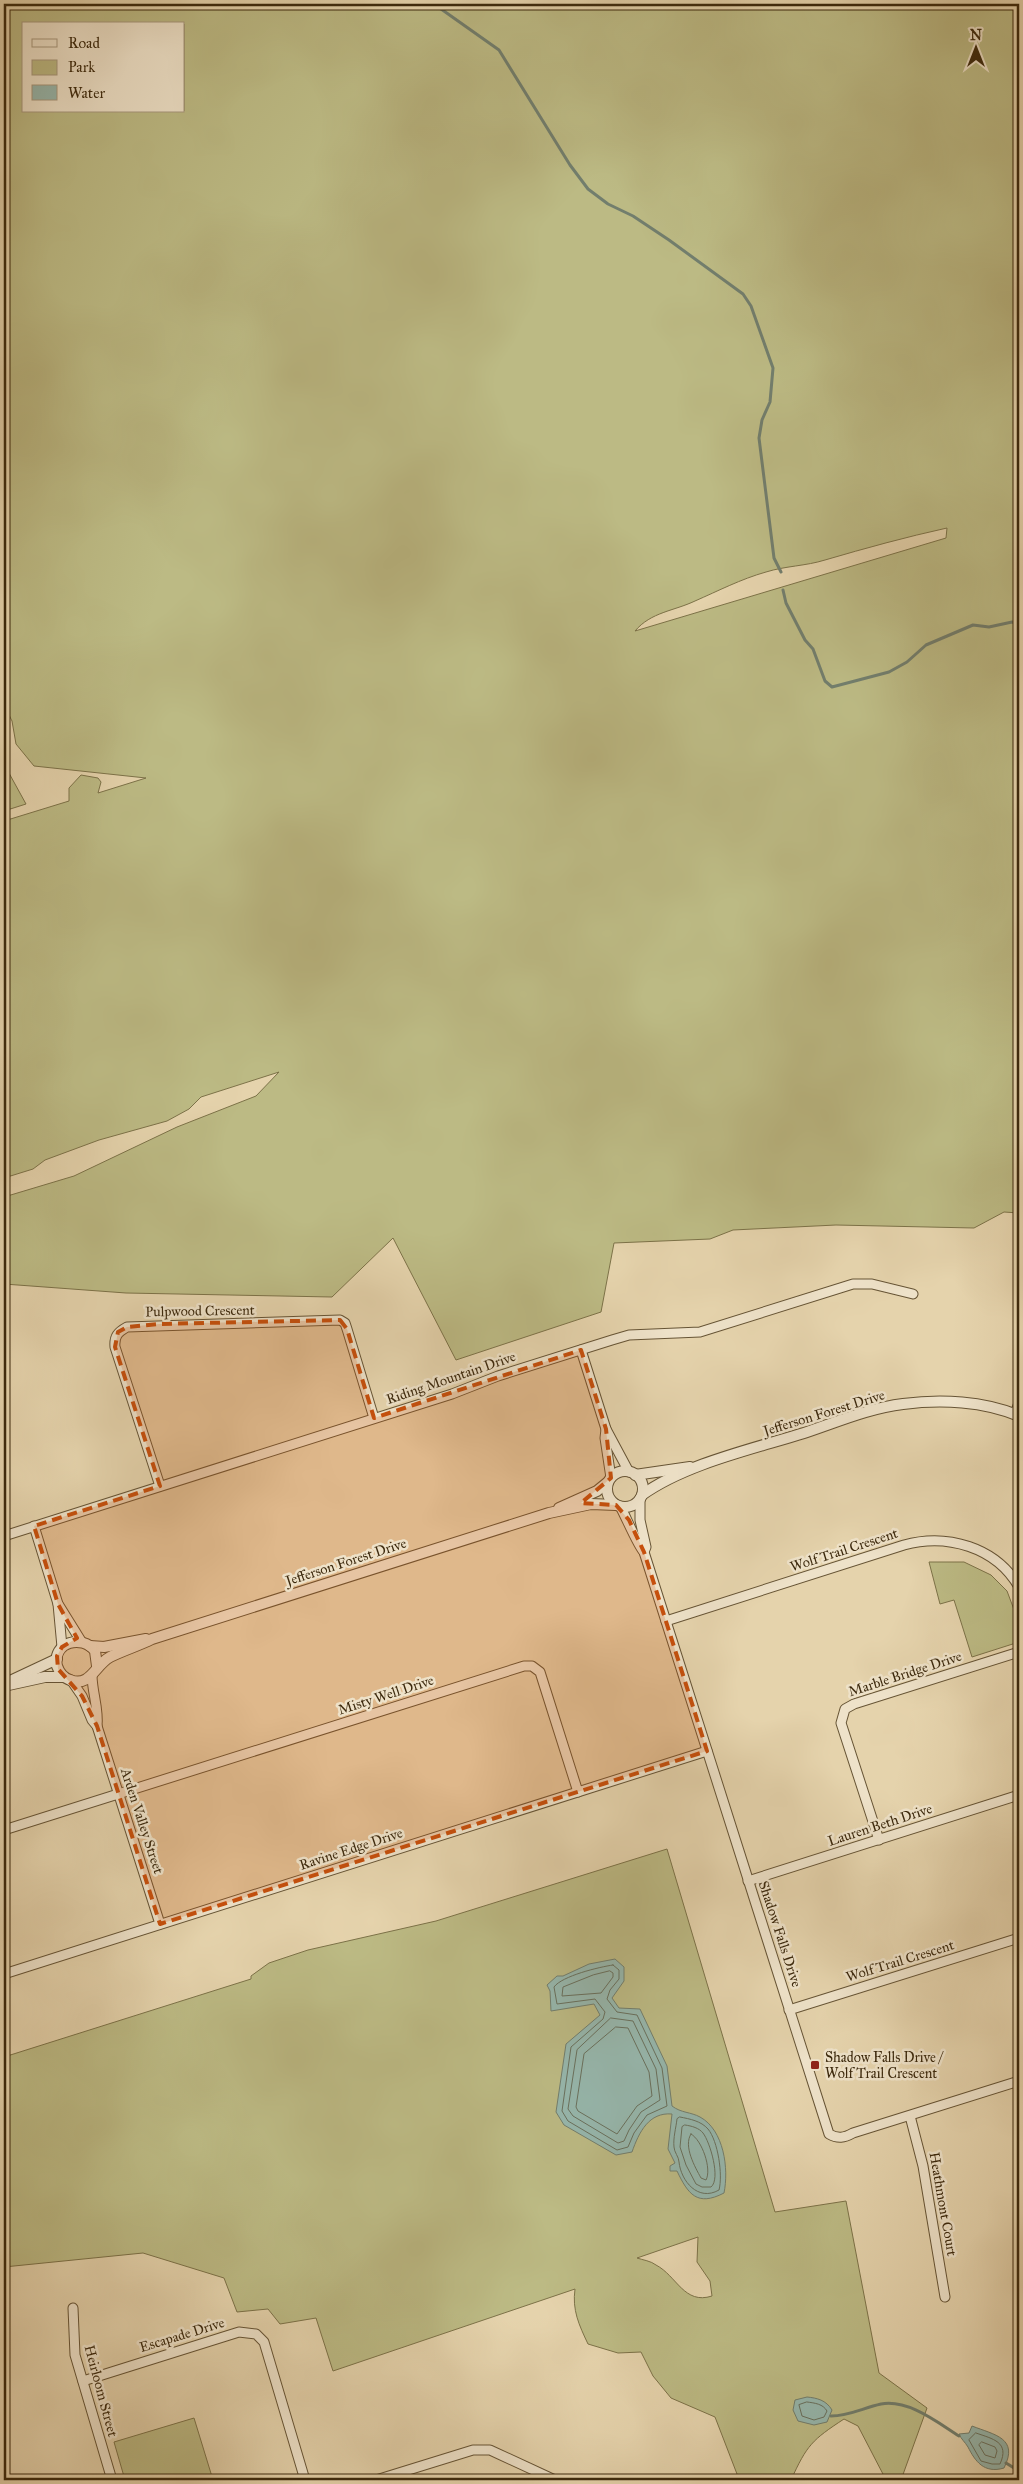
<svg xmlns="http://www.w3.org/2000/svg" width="1023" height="2484" viewBox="0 0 1023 2484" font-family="'IM FELL Great Primer',serif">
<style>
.green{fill:#bcba84;stroke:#7c7248;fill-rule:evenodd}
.water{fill:#96b7ad;stroke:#727e6d}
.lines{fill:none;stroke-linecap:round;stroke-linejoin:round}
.shore{stroke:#69705d;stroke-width:1}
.stream{stroke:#727e6d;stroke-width:3}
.minor-casing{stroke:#665435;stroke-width:11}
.tertiary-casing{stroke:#665435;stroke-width:12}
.minor{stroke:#eee2c9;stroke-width:9}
.tertiary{stroke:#eee2c9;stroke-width:10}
.marked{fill:#c64f0c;fill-opacity:0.2;stroke:#c64f0c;stroke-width:4;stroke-dasharray:10 6;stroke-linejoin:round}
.poi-dot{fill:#8f2418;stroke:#eee2c9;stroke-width:2}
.labels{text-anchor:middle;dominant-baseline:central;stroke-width:5;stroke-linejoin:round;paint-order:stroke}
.street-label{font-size:14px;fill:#3c290d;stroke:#eee2c9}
.poi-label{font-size:14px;fill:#3c290d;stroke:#eee2c9;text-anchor:start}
</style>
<rect width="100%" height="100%" fill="#e5d3ac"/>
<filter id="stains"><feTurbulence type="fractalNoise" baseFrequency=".004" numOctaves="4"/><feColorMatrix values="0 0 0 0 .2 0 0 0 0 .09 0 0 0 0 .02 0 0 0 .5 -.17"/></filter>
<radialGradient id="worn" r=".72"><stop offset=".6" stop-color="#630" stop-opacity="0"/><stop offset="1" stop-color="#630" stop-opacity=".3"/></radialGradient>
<g class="green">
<path d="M4,4H1019V1213L1004,1212L974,1228L836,1225L733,1230L710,1239L614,1243L601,1312L456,1360L393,1238L332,1297L126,1293L4,1284V1197L74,1176L177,1127L256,1096L279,1072L201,1097L189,1109L167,1121L99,1140L45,1160L33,1169L4,1178V821L69,801V788L81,775L98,778L101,782L98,793L146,778L34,766L16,744L12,721L4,705ZM24,24H184V111H24ZM947,528L946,538L635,631C651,612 674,611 695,601C718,591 741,579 766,572C785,566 806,566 825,560C866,548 906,537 947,528Z"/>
<path d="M4,764L26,804L4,811Z"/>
<path d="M929,1562H964L991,1575L1007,1591L1019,1623V1642L972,1657L954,1600L940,1604Z"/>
<path d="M667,1849L775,2212L846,2201L879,2373L927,2408L901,2480H888L884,2476L858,2426L844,2419C812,2440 807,2445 791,2480H743L737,2474L715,2417L671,2398L653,2376L641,2352L618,2353L588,2344C579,2325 572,2310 575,2289L333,2371L316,2318L280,2324L268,2309L237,2312L224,2278L143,2253L4,2267V2057L251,1979V1976L269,1963L308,1950L436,1921ZM698,2237L697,2262L710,2281L712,2296C684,2305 677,2276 656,2265C651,2261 643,2260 637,2258Z"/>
<path d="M194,2418L213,2480H125L114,2442Z"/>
</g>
<g class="water">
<path d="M615,1959L624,1967V1981L612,1998L619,2008L640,2009L667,2066L672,2106C681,2113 691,2112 700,2117C724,2130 729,2169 724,2193C697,2207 688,2194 677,2171H670V2166L675,2163L668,2149L672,2114C649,2112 639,2132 632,2152L616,2155L564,2125L556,2112L566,2044L600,2015L594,2004L551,2011L550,1991L547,1985L557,1976H563L589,1964Z"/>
<path d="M807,2397C817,2398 826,2400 832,2410L827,2422L814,2425L798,2421L793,2410L795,2400Z"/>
<path d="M972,2426C995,2435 1019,2438 1004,2468C984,2474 975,2461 968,2447C965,2442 961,2439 959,2434L969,2433Z"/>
</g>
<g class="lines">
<g class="shore">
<path d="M613,1965L619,1970V1979L610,1990L607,1999L617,2012L637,2015L662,2068L667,2106L647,2115L634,2133L628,2147L617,2150L568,2121L562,2111L571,2047L603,2019L605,2012L595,1999L557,2004L554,1987C562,1976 599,1967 613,1965Z"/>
<path d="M610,1971L613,1973V1977L601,1993L562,1996L563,1987L593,1975Z"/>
<path d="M611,2018L633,2021L656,2069L660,2100L641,2112L629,2130L624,2141L618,2143L573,2116L568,2109L577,2050Z"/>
<path d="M616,2027L628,2028L649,2072L652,2096L637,2106L617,2134L578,2111L576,2107L584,2054Z"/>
<path d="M680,2117C690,2119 701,2121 708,2129C718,2141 723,2175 719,2190C698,2202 681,2181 679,2162C679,2157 674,2152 674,2147C673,2138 676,2128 677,2119Z"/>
<path d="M685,2125C692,2126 699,2128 703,2133C710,2142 721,2179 711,2187H702L696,2184L686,2165L680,2147L682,2127Z"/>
<path d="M691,2134C702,2140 712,2169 706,2180L701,2178C695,2167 683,2146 691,2134Z"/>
<path d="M807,2402C815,2403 823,2404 827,2411L824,2417L814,2420L802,2416L799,2405Z"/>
<path d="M976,2433C993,2439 1010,2442 1000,2464H992L981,2461L969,2440Z"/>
<path d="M982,2442L995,2447L997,2451L995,2458L985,2455L979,2445Z"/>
</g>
<g class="stream">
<path d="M434,4L499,50L570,165L588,189L608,204L633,216L669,240L743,294L751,306L773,368L770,402L762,420L759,438L774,558L781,572"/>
<path d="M783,590L786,603L805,640L813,649L825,681L832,687L889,672L907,662L926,645L973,625L989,627L1012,622L1019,623"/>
<path d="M831,2416C849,2416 863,2408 881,2404C908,2399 937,2422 959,2436"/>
<path d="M1006,2463L1019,2471"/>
</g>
<defs>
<g id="minor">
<path d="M581,1350L606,1429L629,1472"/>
<path d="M1015,1414L1019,1403"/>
<path d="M606,1429L605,1438L611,1478"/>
<path d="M160,1486L115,1347C114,1336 118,1332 127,1327L340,1320L345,1323L347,1329L374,1418"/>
<path d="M640,1498V1520L646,1547L644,1552"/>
<path d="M620,1506C626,1517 638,1546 644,1552L829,2134C838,2139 844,2138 853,2133L1019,2081"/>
<path d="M34,1526L58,1604L81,1641"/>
<path d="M4,1536L452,1394L498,1376L612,1340L629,1335L700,1332L853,1284H872L913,1294"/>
<path d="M58,1604L62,1647"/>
<path d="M666,1621L904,1545C947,1533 996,1547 1019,1587"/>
<path d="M92,1675C92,1692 99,1709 97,1726"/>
<path d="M71,1680L82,1696L92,1720L97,1726L160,1924"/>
<path d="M4,1830L524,1666H532L540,1672L578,1792"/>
<path d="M879,1840L841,1723L845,1709L854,1704L1019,1652"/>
<path d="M748,1881L1019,1795"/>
<path d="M4,1974L707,1751"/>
<path d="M789,2010L1019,1938"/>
<path d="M910,2116L923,2166L945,2297"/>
<path d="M73,2308L75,2355L112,2480"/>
<path d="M83,2381L239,2332L256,2334L264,2342L305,2480"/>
<path d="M376,2480L473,2450H490L555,2480"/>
</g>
<g id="tertiary">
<circle cx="625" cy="1489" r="18"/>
<path d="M635,1475L690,1467"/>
<path d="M642,1495C685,1464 753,1449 804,1433C837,1422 869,1408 903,1404C941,1399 984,1401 1019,1416"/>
<path d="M559,1508L597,1491L608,1482"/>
<path d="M90,1646L104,1647L146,1639"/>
<path d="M97,1666L95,1651C82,1634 52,1642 57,1666C59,1672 64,1678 70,1680C90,1688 95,1665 110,1657C124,1650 138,1646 152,1639L549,1513L591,1504L616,1505"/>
<path d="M8,1682L57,1659"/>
<path d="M4,1686L45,1677H64"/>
</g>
</defs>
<use href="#minor" class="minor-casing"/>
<use href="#tertiary" class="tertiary-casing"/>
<use href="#minor" class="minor"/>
<use href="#tertiary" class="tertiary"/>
</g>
<path class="marked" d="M340,1320L347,1329L374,1418L581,1350L606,1429L611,1478L581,1503L616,1505L629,1520L644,1552L707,1751L160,1924L97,1726L82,1696L58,1669L57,1656L62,1647L77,1638L58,1604L34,1526L160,1486L115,1347L118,1332L127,1327L159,1324Z"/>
<rect class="poi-dot" x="810" y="2060" width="10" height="10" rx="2.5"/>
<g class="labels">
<g class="street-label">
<text transform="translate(200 1311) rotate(-1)">Pulpwood Crescent</text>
<text transform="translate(451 1378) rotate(-19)">Riding Mountain Drive</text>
<text transform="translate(824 1413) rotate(-17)">Jefferson Forest Drive</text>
<text transform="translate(844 1550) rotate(-18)">Wolf Trail Crescent</text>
<text transform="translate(346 1562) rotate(-18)">Jefferson Forest Drive</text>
<text transform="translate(905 1674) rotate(-18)">Marble Bridge Drive</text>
<text transform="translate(386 1695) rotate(-18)">Misty Well Drive</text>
<text transform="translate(142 1821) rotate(72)">Arden Valley Street</text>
<text transform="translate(880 1825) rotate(-18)">Lauren Beth Drive</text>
<text transform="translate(351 1849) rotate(-18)">Ravine Edge Drive</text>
<text transform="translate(780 1934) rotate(72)">Shadow Falls Drive</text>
<text transform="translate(900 1961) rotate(-17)">Wolf Trail Crescent</text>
<text transform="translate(943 2204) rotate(80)">Heathmont Court</text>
<text transform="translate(182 2335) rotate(-17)">Escapade Drive</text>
<text transform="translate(101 2391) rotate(75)">Heirloom Street</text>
</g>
<g class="poi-label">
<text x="825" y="2057">Shadow Falls Drive /<tspan x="825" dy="16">Wolf Trail Crescent</tspan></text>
</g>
</g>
<rect width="1023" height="2484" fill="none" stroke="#e5d3ac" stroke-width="20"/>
<rect x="5" y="5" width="1013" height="2474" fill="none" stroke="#3c290d" stroke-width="2.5"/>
<rect x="10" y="10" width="1003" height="2464" fill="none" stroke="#3c290d"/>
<rect x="22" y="22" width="162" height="90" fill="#eee2c9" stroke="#a7987e"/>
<rect x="32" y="39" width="25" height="8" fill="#eee2c9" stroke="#a7987e"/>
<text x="68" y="48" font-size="15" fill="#3c290d">Road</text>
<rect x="32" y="60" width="25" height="15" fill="#bcba84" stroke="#a7987e"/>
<text x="68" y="72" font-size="15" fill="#3c290d">Park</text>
<rect x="32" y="85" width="25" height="15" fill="#96b7ad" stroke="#a7987e"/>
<text x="68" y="98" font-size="15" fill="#3c290d">Water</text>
<g transform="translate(976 48)" stroke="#eee2c9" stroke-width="4" paint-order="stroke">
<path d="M0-4L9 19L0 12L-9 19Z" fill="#3c290d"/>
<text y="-8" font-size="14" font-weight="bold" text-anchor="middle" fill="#3c290d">N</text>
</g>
<rect width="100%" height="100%" filter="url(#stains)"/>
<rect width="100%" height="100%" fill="url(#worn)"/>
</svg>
